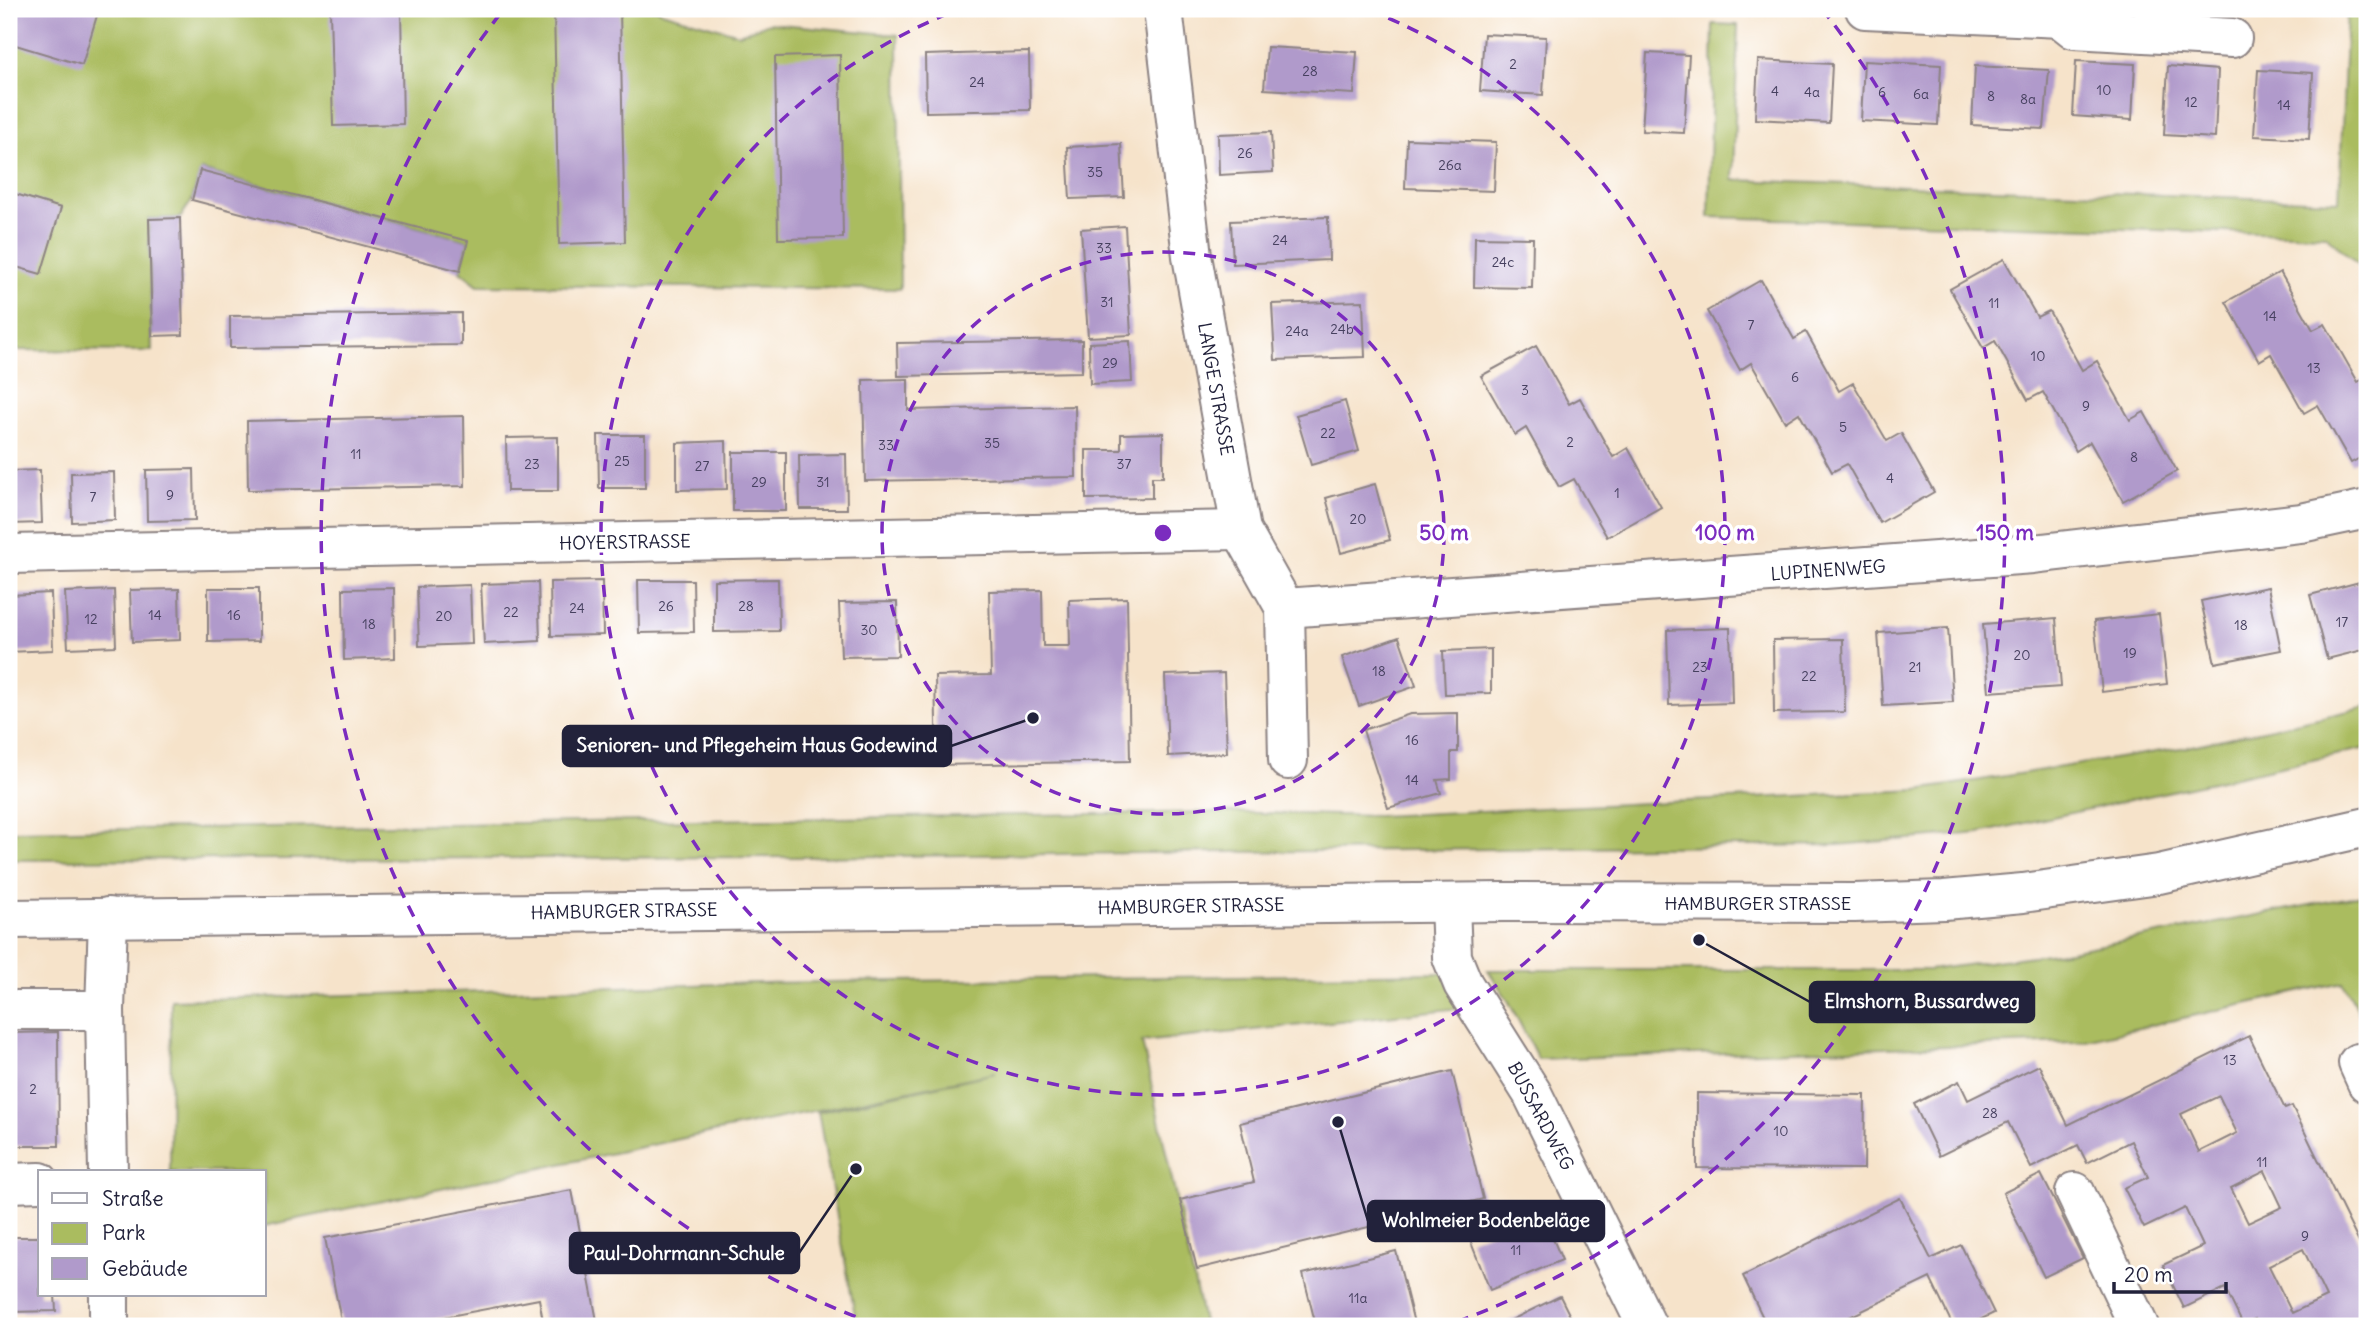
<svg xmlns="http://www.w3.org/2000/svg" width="2376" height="1335" viewBox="0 0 2376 1335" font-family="Delius,sans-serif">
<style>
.green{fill:#aabc5f;stroke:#666f4d;stroke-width:2}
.building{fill:#b09acb;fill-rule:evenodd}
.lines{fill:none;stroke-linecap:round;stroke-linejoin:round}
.minor-casing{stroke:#8c8282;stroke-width:42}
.major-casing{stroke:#8c8282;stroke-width:42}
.minor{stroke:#fff;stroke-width:38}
.major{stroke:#fff;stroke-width:38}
.ring{fill:none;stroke:#7b2cbf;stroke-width:3.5;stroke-dasharray:12 9}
.labels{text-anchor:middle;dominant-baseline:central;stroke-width:7;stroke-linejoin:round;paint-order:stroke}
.number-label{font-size:14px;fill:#46405f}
.street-label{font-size:18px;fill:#22223b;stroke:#fff}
.centre{fill:#7b2cbf;stroke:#fff;stroke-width:3.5}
.ring-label{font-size:21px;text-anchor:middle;font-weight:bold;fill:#7b2cbf;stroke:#fff;stroke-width:7;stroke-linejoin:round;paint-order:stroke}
.leader{fill:none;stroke:#22223b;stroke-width:2.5}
.callout-dot{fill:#22223b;stroke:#fff;stroke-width:2.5}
.callout{fill:#22223b;stroke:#22223b;stroke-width:2.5}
.callout-label{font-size:19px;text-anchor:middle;font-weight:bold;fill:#fff}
</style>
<rect width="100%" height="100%" fill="#fff"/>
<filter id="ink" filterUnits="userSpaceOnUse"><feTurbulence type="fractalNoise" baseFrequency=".0143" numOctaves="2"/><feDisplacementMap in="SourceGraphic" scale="14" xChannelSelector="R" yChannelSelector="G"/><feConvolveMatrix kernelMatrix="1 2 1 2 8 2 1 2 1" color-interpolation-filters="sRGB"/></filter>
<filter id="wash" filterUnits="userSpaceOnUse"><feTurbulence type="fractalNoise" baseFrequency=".00686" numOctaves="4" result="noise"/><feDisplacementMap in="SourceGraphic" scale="28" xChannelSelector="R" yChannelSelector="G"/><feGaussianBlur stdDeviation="1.57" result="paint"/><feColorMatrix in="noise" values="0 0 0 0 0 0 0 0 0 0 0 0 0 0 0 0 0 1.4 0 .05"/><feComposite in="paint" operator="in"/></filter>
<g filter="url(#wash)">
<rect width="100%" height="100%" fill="#f6e3ca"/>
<g class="green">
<path d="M9,9H658L662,12L739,34L769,23L898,35L900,289L478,285L460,271L468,241L201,170L192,200L180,218L149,219L152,351L9,350Z"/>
<path d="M2347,9H2367V273L2326,235L1709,217L1713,24L1738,25L1733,180L2339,201Z"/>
<path d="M2367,707V748L1980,833L1837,845L805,857L9,860V831L1216,812L1377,816L1918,790L2187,747Z"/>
<path d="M2367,894V1027L2343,982L2077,1042L1538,1059L1509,1002L1488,970H1929L2070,951Z"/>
<path d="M1443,973L1461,1008L1142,1042L1204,1326H857L818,1112L995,1073L264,1226V1172H170L171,1000L759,983Z"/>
</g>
<g id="blocks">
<g class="building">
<path d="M9,9H99L82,65L9,43Z"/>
<path d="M330,9H401L403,124L333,126Z"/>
<path d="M554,9H620L625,242L559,244Z"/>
<path d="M2119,9H2169V18L2119,15Z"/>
<path d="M1484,34L1546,37L1543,95L1480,91Z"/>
<path d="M1267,47L1357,52L1354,94L1264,89Z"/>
<path d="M1029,52L1030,110L926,112L925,55Z"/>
<path d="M1647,53L1689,55L1684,133L1642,131Z"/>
<path d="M840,55L843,238L778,239L775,57Z"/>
<path d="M1758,60L1832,64L1829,123L1755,119Z"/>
<path d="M1864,61L1941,65L1938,125L1861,121Z"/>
<path d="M2076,61L2135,64L2132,120L2073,116Z"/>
<path d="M1975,66L2049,70L2044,129L1972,125Z"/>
<path d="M2168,66L2218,70L2215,138L2164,135Z"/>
<path d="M2258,70L2313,73L2309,139L2254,136Z"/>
<path d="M1271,132L1273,172L1219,175L1218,134Z"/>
<path d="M1407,139L1496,142L1494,191L1405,188Z"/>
<path d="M1121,144L1124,197L1070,199L1067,147Z"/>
<path d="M200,170L468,241L460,271L192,200Z"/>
<path d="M9,192L61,208L41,274L9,265Z"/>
<path d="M1328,217L1329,260L1233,264L1231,221Z"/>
<path d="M180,218L183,335L152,336L149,219Z"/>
<path d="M1125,226L1131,335L1088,337L1081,229Z"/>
<path d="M1475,237L1533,238L1532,288L1474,287Z"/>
<path d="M2004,259L2037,317L2049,311L2082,370L2097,361L2130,420L2144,412L2177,471L2123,501L2090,442L2076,451L2043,392L2028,400L1995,341L1983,348L1950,289Z"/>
<path d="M2280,272L2313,330L2325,324L2358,382L2367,377V454L2351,463L2318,405L2304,413L2271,354L2259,361L2226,302Z"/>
<path d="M1761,280L1794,339L1806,332L1839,391L1853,383L1887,441L1901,433L1934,492L1880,523L1847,464L1832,472L1799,413L1785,422L1751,363L1740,370L1707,311Z"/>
<path d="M1363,301L1365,357L1275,360L1272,304Z"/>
<path d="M461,313V345L230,348V316Z"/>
<path d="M1082,340V372L898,376L897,343Z"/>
<path d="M1130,341L1132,382L1090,384L1089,343Z"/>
<path d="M1536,346L1569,404L1580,398L1613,457L1628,448L1661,507L1607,537L1574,479L1559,487L1526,428L1515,435L1481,376Z"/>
<path d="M908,379V410L1075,406L1076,477L865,481L863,380Z"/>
<path d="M1345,401L1359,451L1311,465L1296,415Z"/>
<path d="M464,416L465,486L248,490L247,421Z"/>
<path d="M1163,433V477H1152V498L1086,499V450H1121V434Z"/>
<path d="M598,435H645V488H599Z"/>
<path d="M558,437V491H507L506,438Z"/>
<path d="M726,441L727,489L677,490V443Z"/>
<rect x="733" y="452" width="53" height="59"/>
<path d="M846,454L847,509H800L799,455Z"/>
<path d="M194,469L195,520L147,521L146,470Z"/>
<path d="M40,470L42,523L9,524V471Z"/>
<path d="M114,472L115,520L72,522L71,473Z"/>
<path d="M1375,484L1390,540L1341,553L1326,498Z"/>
<path d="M778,579L779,631L714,632V580Z"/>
<path d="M638,580H693L694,632L639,633Z"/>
<path d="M2367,580V649L2327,659L2310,595Z"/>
<path d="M602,581L603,635L551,636L550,582Z"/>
<path d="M538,582L540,641L484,644L481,584Z"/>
<path d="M470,585L472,644L419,646L417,587Z"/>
<path d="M2268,587L2281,650L2215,663L2201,601Z"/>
<path d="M208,588H259V641L208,642Z"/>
<path d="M394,588L395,658L344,660L343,589Z"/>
<path d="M179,589L180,640L132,642L130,590Z"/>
<path d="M114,590L116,646L68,648L65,592Z"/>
<path d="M1042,590L1043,646H1070L1069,600L1127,598L1130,761L937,765L935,676L991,675L989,591Z"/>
<path d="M51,593L53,650L9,652V595Z"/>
<path d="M897,602L898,656L841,657L839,603Z"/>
<path d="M2159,614L2167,684L2102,692L2094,621Z"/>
<path d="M2056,618L2061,687L1989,692L1983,624Z"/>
<path d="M1730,628L1732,703L1669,705L1667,630Z"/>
<path d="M1948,628L1953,702L1883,706L1878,633Z"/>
<path d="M1399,637L1416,686L1359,706L1342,657Z"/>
<path d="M1843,639L1845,712L1774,713L1773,640Z"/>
<path d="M1491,649V693L1445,694L1443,651Z"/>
<path d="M1224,673L1227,753L1168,756L1165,675Z"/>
<path d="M1458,713V752H1451V779L1437,780L1441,793L1388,808L1363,730L1410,714Z"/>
<path d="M58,1032L59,1146H9V1033Z"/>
<path d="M2249,1036L2285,1109L2292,1106L2367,1259V1323L2361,1326H2259L2255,1319L2243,1325L2225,1288L2184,1308L2163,1265L2203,1246L2185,1208L2144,1228L2124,1188L2148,1177L2131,1141L2087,1163L2078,1145L2031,1168L2008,1122L1939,1156L1914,1104L1959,1081L1968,1100L2039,1065L2068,1125ZM2219,1096L2237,1133L2199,1152L2181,1114ZM2265,1171L2282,1207L2248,1223L2231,1188ZM2303,1249L2326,1297L2292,1313L2269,1266Z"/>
<path d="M1452,1071L1483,1199L1197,1269L1180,1200L1254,1182L1240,1123Z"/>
<path d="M1697,1093L1865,1095L1864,1169L1697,1168Z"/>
<path d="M2041,1174L2083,1258L2044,1277L2003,1193Z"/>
<path d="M572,1190L598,1326H544L539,1299L397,1326H342L325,1238Z"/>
<path d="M1900,1198L1931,1259L1961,1245L1994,1313L1967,1326H1953L1930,1278L1831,1326H1767L1743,1276Z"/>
<path d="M1541,1211L1562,1260L1490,1290L1470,1240Z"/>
<path d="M9,1237H40V1295H55L56,1311L9,1312Z"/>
<path d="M1396,1251L1414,1323L1401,1326H1316L1303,1274Z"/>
<path d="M1560,1296L1575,1326H1499Z"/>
</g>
</g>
</g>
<g filter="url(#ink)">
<use href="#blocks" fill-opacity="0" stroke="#8c8282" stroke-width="2"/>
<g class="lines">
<defs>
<g id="minor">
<path d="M1163,9L1192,256L1241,530L1285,608L1288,760"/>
<path d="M1865,9L2060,18V9"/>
<path d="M2060,18L2074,29L2232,38"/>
<path d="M9,554L1241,530"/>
<path d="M1285,608L2033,554L2301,523L2367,509"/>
<path d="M1450,903L1452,957L1463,984L1532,1093L1647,1326"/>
<path d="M108,917L105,1010L108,1172"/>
<path d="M9,1010H105"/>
<path d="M2358,1063L2367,1083"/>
<path d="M9,1183L40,1182"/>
<path d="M2075,1192L2139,1326"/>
<path d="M109,1295V1326"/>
</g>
<path id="major" d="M9,919L1503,902L1854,903L1944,900L2023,893L2159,874L2367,827"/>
</defs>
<use href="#minor" class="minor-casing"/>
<use href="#major" class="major-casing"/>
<use href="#minor" class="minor"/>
<use href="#major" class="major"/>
</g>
</g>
<g class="ring">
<circle cx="1163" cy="533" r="281"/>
<path d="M1369 10A562 562 0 1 1 957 10"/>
<path d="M875 1324A842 842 0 0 1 504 9M1822 9A842 842 0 0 1 1451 1324"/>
</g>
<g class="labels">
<g class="number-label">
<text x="1513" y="64">2</text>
<text x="1310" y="71">28</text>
<text x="977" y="82">24</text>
<text x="2104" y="90">10</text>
<text x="1775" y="91">4</text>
<text x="1812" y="92">4a</text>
<text x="1882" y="92">6</text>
<text x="1921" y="94">6a</text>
<text x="1991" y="96">8</text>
<text x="2028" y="99">8a</text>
<text x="2191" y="102">12</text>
<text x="2284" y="105">14</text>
<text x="1245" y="153">26</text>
<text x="1450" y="165">26a</text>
<text x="1095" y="172">35</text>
<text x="1280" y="240">24</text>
<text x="1104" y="248">33</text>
<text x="1503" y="262">24c</text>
<text x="1107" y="302">31</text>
<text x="1994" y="303">11</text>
<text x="2270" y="316">14</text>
<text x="1751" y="325">7</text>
<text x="1342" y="329">24b</text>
<text x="1297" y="331">24a</text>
<text x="2038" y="356">10</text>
<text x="1110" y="363">29</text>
<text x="2314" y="368">13</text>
<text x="1795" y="377">6</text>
<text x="1525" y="390">3</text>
<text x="2086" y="406">9</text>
<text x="1843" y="427">5</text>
<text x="1328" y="433">22</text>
<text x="1570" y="442">2</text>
<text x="992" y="443">35</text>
<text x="886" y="445">33</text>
<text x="356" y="454">11</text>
<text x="2134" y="457">8</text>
<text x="622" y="461">25</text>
<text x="532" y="464">23</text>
<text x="1124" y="464">37</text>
<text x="702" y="466">27</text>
<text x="1890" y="478">4</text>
<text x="759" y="482">29</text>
<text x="823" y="482">31</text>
<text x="1617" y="493">1</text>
<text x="170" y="495">9</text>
<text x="93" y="497">7</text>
<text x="1358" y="519">20</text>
<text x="666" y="606">26</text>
<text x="746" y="606">28</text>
<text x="577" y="608">24</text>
<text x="511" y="612">22</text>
<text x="155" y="615">14</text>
<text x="234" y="615">16</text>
<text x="444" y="616">20</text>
<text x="91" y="619">12</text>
<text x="2342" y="622">17</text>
<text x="369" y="624">18</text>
<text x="2241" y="625">18</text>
<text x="869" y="630">30</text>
<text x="2130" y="653">19</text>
<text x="2022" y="655">20</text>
<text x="1700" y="667">23</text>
<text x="1915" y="667">21</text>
<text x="1379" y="671">18</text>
<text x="1809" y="676">22</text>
<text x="1412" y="740">16</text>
<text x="1412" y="780">14</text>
<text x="2230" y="1060">13</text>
<text x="33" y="1089">2</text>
<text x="1990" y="1113">28</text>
<text x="1781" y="1131">10</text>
<text x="2262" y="1162">11</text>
<text x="2305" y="1236">9</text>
<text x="1516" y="1250">11</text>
<text x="1358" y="1298">11a</text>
</g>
<g class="street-label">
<text transform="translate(1216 389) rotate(80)">LANGE STRASSE</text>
<text transform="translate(625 542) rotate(-1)">HOYERSTRASSE</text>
<text transform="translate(1828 570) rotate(-4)">LUPINENWEG</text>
<text x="1758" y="903">HAMBURGER STRASSE</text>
<text transform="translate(1191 906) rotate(-1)">HAMBURGER STRASSE</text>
<text transform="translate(624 911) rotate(-1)">HAMBURGER STRASSE</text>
<text transform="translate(1541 1116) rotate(62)">BUSSARDWEG</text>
</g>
</g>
<circle cx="1163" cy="533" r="10" class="centre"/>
<g class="ring-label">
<text x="1444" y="540">50 m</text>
<text x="1725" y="540">100 m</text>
<text x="2005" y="540">150 m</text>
</g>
<path class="leader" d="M1033 718L951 746M1699 940L1810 1002M1338 1122L1368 1221M856 1169L799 1253"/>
<g class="callout-dot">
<circle cx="1033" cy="718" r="7"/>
<circle cx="1699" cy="940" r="7"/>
<circle cx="1338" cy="1122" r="7"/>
<circle cx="856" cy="1169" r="7"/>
</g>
<g class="callout">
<rect x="563" y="726" width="388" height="40" rx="7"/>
<rect x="1810" y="982" width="224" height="40" rx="7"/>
<rect x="1368" y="1201" width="236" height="40" rx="7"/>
<rect x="570" y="1233" width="229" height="40" rx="7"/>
</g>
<g class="callout-label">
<text x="757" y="752">Senioren- und Pflegeheim Haus Godewind</text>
<text x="1922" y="1008">Elmshorn, Bussardweg</text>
<text x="1486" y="1227">Wohlmeier Bodenbeläge</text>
<text x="684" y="1260">Paul-Dohrmann-Schule</text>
</g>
<rect width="2376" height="1335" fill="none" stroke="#fff" stroke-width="35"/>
<rect x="38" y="1170" width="228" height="126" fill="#ffffff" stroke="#a7a7b1" stroke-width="2"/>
<rect x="52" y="1193" width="35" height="10" fill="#ffffff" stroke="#a7a7b1" stroke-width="2"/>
<text x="102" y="1206" font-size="21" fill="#22223b">Straße</text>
<rect x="52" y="1223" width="35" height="21" fill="#aabc5f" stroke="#a7a7b1" stroke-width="2"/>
<text x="102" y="1240" font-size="21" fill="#22223b">Park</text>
<rect x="52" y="1258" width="35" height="21" fill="#b09acb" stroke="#a7a7b1" stroke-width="2"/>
<text x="102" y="1276" font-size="21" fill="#22223b">Gebäude</text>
<path d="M2114 1282v10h112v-10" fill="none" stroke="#22223b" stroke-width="3.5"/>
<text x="2124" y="1282" font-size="21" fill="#22223b" stroke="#ffffff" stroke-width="5" paint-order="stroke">20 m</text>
</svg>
